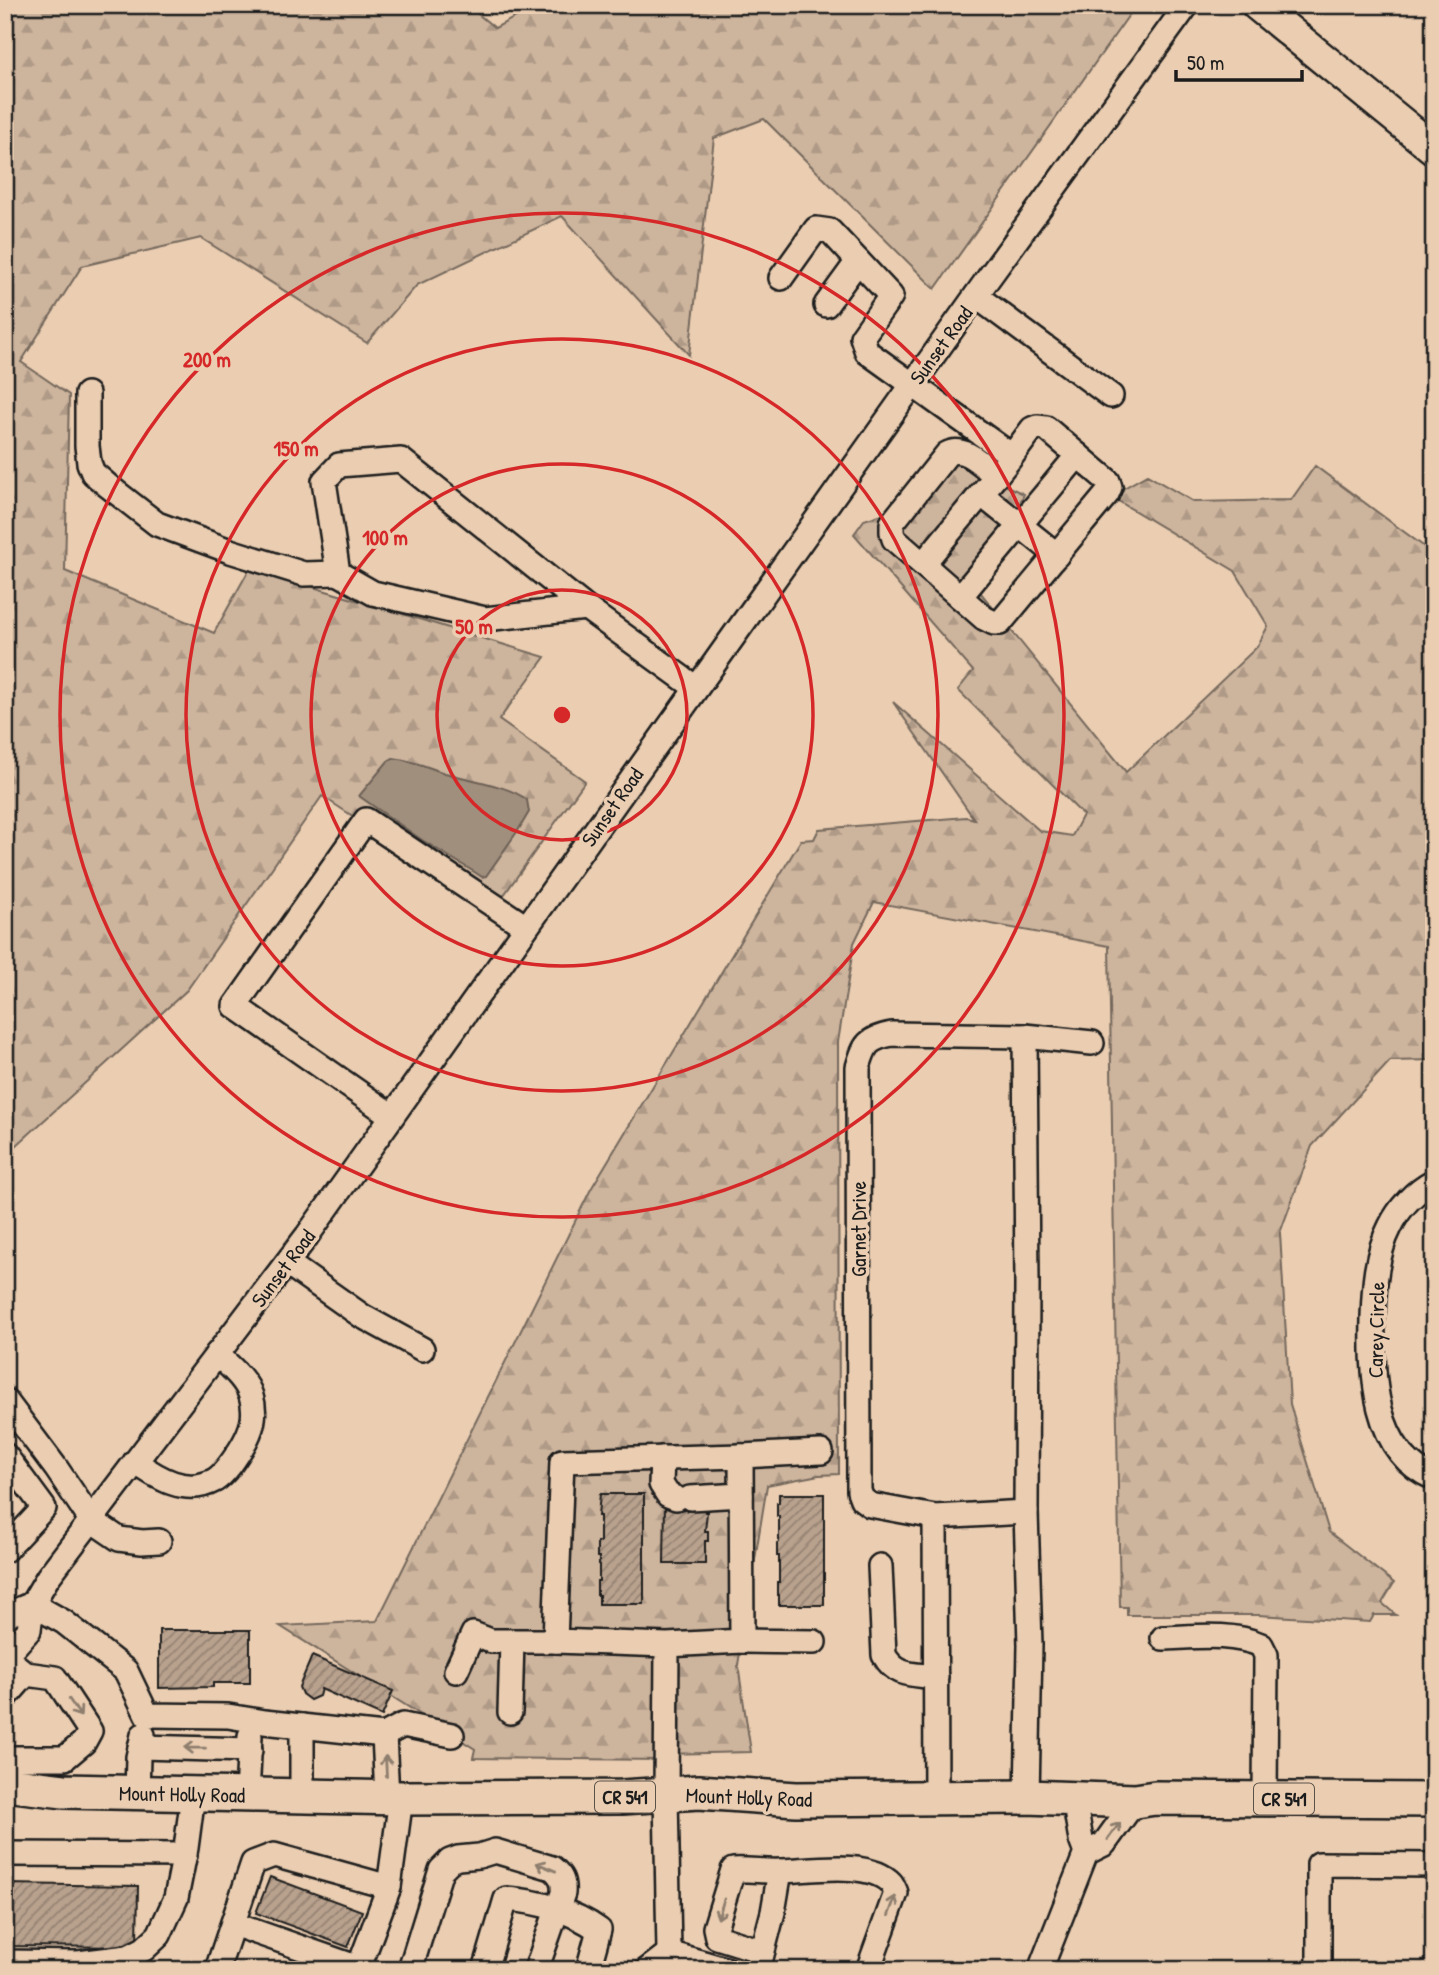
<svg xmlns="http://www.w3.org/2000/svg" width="1439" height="1975" viewBox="0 0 1439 1975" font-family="'Patrick Hand',sans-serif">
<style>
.forest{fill:url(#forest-firs);stroke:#74685c;stroke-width:2}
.water{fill:#a18f7d;stroke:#6c6156;stroke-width:2}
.building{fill:url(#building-hatch);stroke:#1c1c1c;stroke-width:2}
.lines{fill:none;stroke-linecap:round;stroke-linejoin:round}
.minor-casing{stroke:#1c1c1c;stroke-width:28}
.major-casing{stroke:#1c1c1c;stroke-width:35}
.highway-casing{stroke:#1c1c1c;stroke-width:38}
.minor{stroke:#ebceb2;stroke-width:23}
.major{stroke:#ebceb2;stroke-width:30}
.highway{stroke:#ebceb2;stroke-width:33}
.oneway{stroke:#8e7e6e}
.ring{fill:none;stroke:#d62828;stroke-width:3.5}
.labels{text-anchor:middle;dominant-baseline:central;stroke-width:7;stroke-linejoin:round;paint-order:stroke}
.shield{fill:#ebceb2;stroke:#5a5149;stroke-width:2}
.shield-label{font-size:19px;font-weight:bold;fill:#1c1c1c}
.street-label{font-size:21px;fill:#1c1c1c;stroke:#ebceb2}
.centre{fill:#d62828;stroke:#ebceb2;stroke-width:3.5}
.ring-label{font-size:21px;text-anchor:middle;font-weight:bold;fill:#d62828;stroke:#ebceb2;stroke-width:7;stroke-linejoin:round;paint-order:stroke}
</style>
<defs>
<pattern id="forest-firs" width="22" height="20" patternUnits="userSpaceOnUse" patternTransform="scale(1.75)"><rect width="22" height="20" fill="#cdb49d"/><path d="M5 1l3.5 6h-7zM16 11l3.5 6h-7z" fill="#af9a87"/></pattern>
<pattern id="building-hatch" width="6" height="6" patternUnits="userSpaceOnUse" patternTransform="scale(1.75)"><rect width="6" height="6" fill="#b8a18d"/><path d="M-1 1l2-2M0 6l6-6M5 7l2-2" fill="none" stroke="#958272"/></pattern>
</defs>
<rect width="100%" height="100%" fill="#ebceb2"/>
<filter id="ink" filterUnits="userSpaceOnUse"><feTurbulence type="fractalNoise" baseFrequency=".0143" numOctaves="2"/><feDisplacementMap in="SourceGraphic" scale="14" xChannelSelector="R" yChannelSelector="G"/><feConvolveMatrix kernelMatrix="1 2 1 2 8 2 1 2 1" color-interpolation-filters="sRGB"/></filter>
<g filter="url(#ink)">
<g class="forest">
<path d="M5,5H467L495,28L538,5H1136L935,289L764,119L714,138L689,355L562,216L417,285L367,343L201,238L82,266L21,362L69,395L65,571L214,633L250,568L545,657L499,720L585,781L494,909L322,796L187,990L5,1156Z"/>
<path d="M938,454L1024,494L980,592L1126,772L1257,647L1268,626L1235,571L1110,496L1147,475L1194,502L1291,500L1315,466L1434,554V1060L1390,1061L1312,1146L1280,1233L1290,1404L1329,1532L1394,1583L1382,1603L1396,1615H1374L1370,1622L1258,1615H1127V1607H1120L1109,946L874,902L854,943L838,1042L839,1474L819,1475L767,1485L738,1665L751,1752L662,1754V1760L473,1758L475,1749L280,1626L377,1621L591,1189L801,840L814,839L819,829L966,817L974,819L893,702L1040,831L1072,836L1083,815L958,690L973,671L854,534L864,520L909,505Z"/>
</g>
<path class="water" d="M393,758C412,760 427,767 445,773C466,779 511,786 527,800L529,812L519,829L486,876L482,877L476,873L422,840L359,796L388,761Z"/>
<g class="building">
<path d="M600,1494H644V1604H599V1595H597V1581H599V1557H597V1542H600V1516H598Z"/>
<path d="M779,1494H824V1605H779V1595H777V1582H779V1556H777V1543L779,1542V1516H777V1503H779Z"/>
<path d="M665,1503H705V1512H707L705,1531H708V1541H705V1564H664Z"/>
<path d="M159,1630H250V1683H213V1687L159,1688Z"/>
<path d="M312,1656L393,1691L382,1716L321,1689L319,1696L310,1700L302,1694L299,1687Z"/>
<path d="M270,1877L362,1911L348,1947L256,1913Z"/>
<path d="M5,1884L138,1886L137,1947L5,1946Z"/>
</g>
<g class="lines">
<defs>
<g id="minor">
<path d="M781,278L816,229L830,231L891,296L862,337L867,352L1012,456L1032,429L1037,427L1046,428L1108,481L1110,487L1107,494L1000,623H994L984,618L894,539L892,532V523L947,454C964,444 983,466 996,476L1012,456"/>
<path d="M976,296L1111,396"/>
<path d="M826,305L858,261"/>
<path d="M87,394V446L89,463L93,473L107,485L157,524L230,551L304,574L338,573"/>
<path d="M981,494L1057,555"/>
<path d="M923,564L996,476"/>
<path d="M960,597L1078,455"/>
<path d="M586,608L485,619L373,593L338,573L324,481L339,465L401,460L586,608L696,688"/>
<path d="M1025,1036L1027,1283L1026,1512L1030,1645L1027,1797"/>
<path d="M392,1116L235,1006L366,820L526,927"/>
<path d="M1434,1181C1415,1191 1399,1208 1390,1227C1376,1254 1374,1287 1373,1317C1372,1373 1372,1452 1434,1478"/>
<path d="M287,1263L362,1316L422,1349"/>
<path d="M5,1400L56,1468L91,1520L119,1539L142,1542L159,1541"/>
<path d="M5,1455L44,1508L5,1550"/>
<path d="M741,1456L821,1452"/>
<path d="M662,1458L661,1484L668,1495L676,1498"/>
<path d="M135,1462C158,1478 186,1496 215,1480C226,1473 235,1458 242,1447C252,1430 257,1415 251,1396C246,1379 229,1366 217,1354"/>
<path d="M690,1498L741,1495"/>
<path d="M1026,1512L935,1517L870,1505L862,1499L859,1491L858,1067C865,1044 867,1039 892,1034L1025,1036L1092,1043"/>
<path d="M935,1517L936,1798"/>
<path d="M880,1566L884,1655C896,1677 913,1674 936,1677"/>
<path d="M32,1604L64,1622L126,1671L147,1715L228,1716L264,1722L384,1735L403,1725L452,1735"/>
<path d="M5,1618L8,1614L32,1604"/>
<path d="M1163,1638C1195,1637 1231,1632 1261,1645L1266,1655L1265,1799"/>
<path d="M742,1641L814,1642"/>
<path d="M667,1645L742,1641L741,1456L562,1461L555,1641L667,1645L666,1795L669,1953L728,1970"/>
<path d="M456,1671L473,1634L491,1641H555"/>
<path d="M5,1698L26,1674"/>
<path d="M510,1712L512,1641"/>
<path d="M302,1726V1796"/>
<path d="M384,1735L387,1797"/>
<path d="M140,1747L250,1750"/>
<path d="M8,1758H65L84,1742L90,1731L55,1678L26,1674L5,1657L29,1630L32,1604L48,1577L307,1236L982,287L1187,5"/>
<path d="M137,1794L138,1757L143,1735"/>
<path d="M247,1795L250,1736"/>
<path d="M1074,1799L1081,1840L1086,1853"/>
<path d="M5,1854L185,1855"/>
<path d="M233,1924L359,1968"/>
<path d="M762,1951L717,1937L715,1928L733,1870C749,1869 766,1872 783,1871C811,1870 870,1860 891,1883C892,1884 896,1892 896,1893L868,1970"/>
<path d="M5,1962L78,1963L128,1957L144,1949L159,1935L176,1898L186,1848L193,1795"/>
<path d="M217,1970L253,1863L274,1855L389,1887"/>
<path d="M358,1970L389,1887L401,1798"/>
<path d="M410,1970L441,1870L450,1861L458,1858L479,1856L495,1851L552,1868C561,1875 564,1881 563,1893L536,1970"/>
<path d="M485,1970L506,1899C537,1901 573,1911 599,1930L588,1970"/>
<path d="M647,1970L669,1953"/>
<path d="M758,1970L773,1912L780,1871"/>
<path d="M1040,1970L1086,1853L1104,1844L1135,1801"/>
<path d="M1319,1970V1864L1434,1865"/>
</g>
<path id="major" d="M1257,5L1434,149"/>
<path id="highway" d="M5,1784L64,1791L401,1798L622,1797L699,1792L796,1799L1027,1797L1135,1801L1155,1798L1434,1800"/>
</defs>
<use href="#minor" class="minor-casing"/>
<use href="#major" class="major-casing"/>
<use href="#highway" class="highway-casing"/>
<use href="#minor" class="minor"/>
<use href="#major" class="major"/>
<use href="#highway" class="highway"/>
</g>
<defs><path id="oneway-shaft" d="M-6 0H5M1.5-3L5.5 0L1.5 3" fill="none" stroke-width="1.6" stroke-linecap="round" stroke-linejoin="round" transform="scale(1.75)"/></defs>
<g class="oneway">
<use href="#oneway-shaft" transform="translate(75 1708) rotate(56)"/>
<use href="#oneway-shaft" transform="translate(195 1748) rotate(-179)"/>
<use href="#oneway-shaft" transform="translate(386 1766) rotate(-93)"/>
<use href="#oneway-shaft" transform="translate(1114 1831) rotate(-54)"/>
<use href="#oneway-shaft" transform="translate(546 1867) rotate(-157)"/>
<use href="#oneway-shaft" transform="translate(892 1906) rotate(-70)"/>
<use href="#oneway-shaft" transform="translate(721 1909) rotate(107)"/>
</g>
</g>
<g class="ring">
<circle cx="562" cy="715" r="125"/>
<circle cx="562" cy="715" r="251"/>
<circle cx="562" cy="715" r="376"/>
<circle cx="562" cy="715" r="502"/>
</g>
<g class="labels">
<g class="shield">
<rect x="595" y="1781.5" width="60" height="31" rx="5"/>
<rect x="1254" y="1783.5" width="60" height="31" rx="5"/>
</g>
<g class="shield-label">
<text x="625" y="1797">CR 541</text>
<text x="1284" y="1799">CR 541</text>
</g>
<g class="street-label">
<text transform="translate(941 345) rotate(-54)">Sunset Road</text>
<text transform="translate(612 807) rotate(-55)">Sunset Road</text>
<text transform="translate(858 1229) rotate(-90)">Garnet Drive</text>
<text transform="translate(283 1268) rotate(-53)">Sunset Road</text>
<text transform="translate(1376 1330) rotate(-89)">Carey Circle</text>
<text transform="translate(182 1794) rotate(1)">Mount Holly Road</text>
<text transform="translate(749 1797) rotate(2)">Mount Holly Road</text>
</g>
</g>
<circle cx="562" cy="715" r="10" class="centre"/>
<g class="ring-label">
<text x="207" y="367">200 m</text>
<text x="296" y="456">150 m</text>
<text x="385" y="545">100 m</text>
<text x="474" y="634">50 m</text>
</g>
<rect width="1439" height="1975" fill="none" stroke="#ebceb2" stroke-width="28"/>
<rect x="14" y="14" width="1411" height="1947" fill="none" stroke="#1c1c1c" stroke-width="2.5" filter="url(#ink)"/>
<path d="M1176 70v10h126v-10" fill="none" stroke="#1c1c1c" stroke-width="3.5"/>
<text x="1187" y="70" font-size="21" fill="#1c1c1c" stroke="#ebceb2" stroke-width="5" paint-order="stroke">50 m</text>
</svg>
